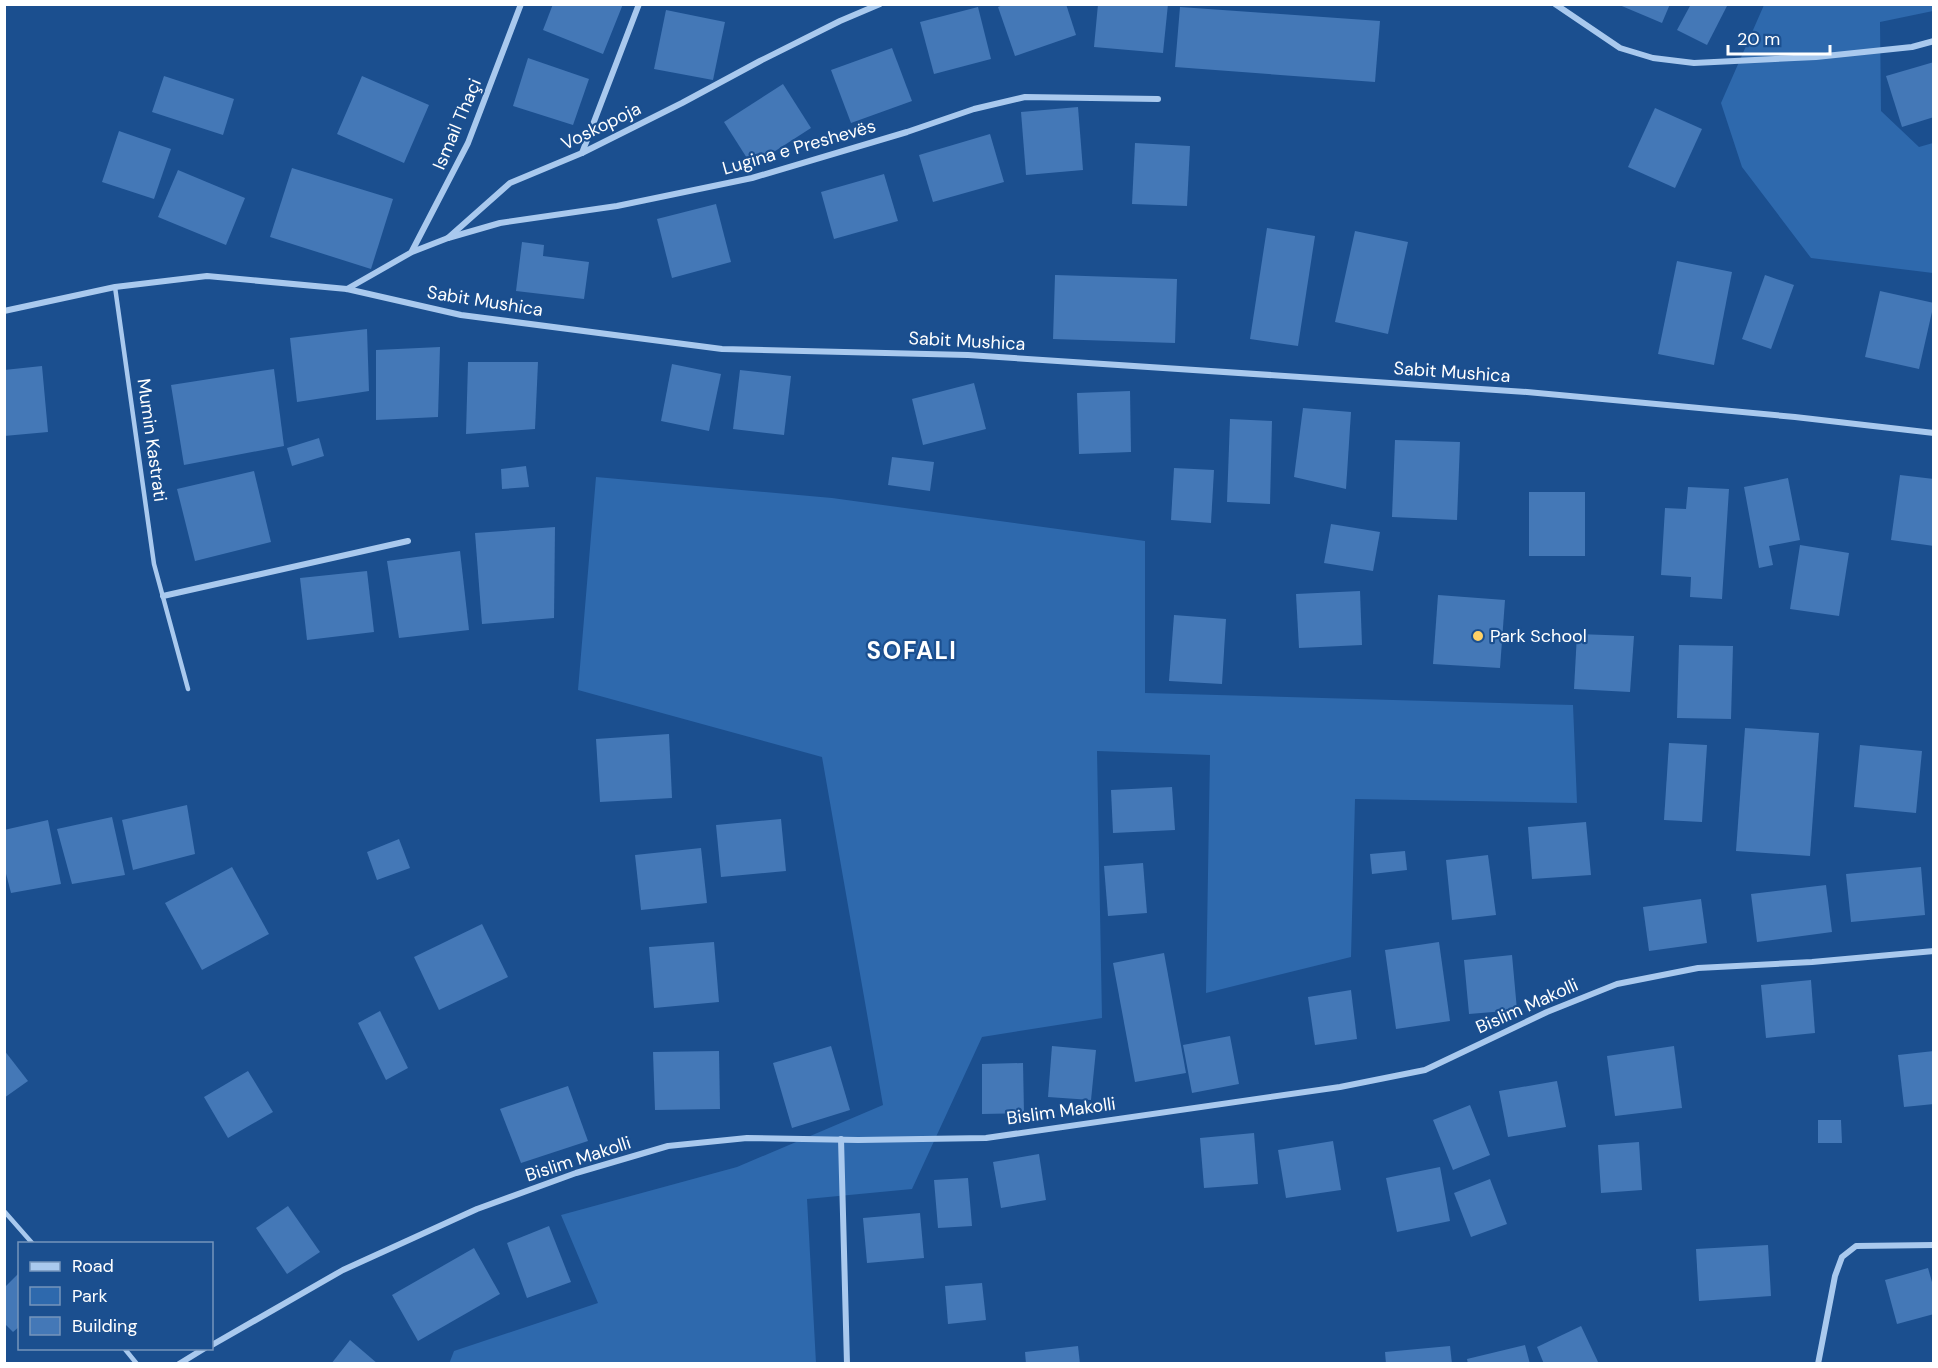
<svg xmlns="http://www.w3.org/2000/svg" width="1938" height="1368" viewBox="0 0 1938 1368" font-family="'DM Sans',sans-serif">
<style>
.green{fill:#2e69ad}
.building{fill:#4478b7}
.lines{fill:none;stroke-linecap:round;stroke-linejoin:round}
.lane{stroke:#a9c9ee;stroke-width:4.5}
.street{stroke:#a9c9ee;stroke-width:6}
.poi-dot{fill:#ffd166;stroke:#1b4f8f;stroke-width:2}
.labels{text-anchor:middle;dominant-baseline:central;stroke-width:4.5;stroke-linejoin:round;paint-order:stroke}
.street-label{font-size:18px;fill:#fff;stroke:#1b4f8f}
.poi-label{font-size:18px;fill:#fff;stroke:#1b4f8f;text-anchor:start}
.district-label{font-size:24px;font-weight:bold;letter-spacing:1.5px;fill:#fff;stroke:#1b4f8f}
</style>
<rect width="100%" height="100%" fill="#1b4f8f"/>
<g class="green">
<path d="M1764,5H1933V11L1880,22L1881,111L1919,147L1933,143V273L1811,258L1742,167L1721,103Z"/>
<path d="M596,477L832,498L1145,541V693L1573,705L1577,803L1355,799L1351,957L1206,993L1210,755L1097,751L1102,1018L982,1037L912,1189L807,1199L816,1363L449,1364L454,1351L598,1303L561,1215L737,1167L883,1105L822,757L578,690Z"/>
</g>
<g class="building">
<path d="M553,4H623L603,54L543,30Z"/>
<path d="M1005,4H1066L1076,35L1015,56L998,7Z"/>
<path d="M1098,4H1168L1163,53L1094,47Z"/>
<path d="M1617,4H1670L1662,23Z"/>
<path d="M1691,4H1728L1707,45L1677,30Z"/>
<path d="M978,7L991,59L934,74L920,22Z"/>
<path d="M1180,7L1380,21L1375,82L1175,67Z"/>
<path d="M666,10L725,22L713,80L654,69Z"/>
<path d="M892,48L912,101L851,123L831,70Z"/>
<path d="M528,58L589,79L573,125L513,106Z"/>
<path d="M1934,62V117L1902,127L1886,76Z"/>
<path d="M164,76L234,99L223,135L152,112Z"/>
<path d="M362,76L429,105L404,163L337,134Z"/>
<path d="M783,84L811,128L752,166L724,122Z"/>
<path d="M1078,107L1083,170L1026,175L1021,112Z"/>
<path d="M1655,108L1702,129L1675,188L1628,167Z"/>
<path d="M119,131L171,149L154,199L102,182Z"/>
<path d="M990,134L1004,182L933,202L919,155Z"/>
<path d="M1135,143L1190,146L1187,206L1132,204Z"/>
<path d="M292,168L393,199L371,269L270,237Z"/>
<path d="M178,170L245,198L226,245L158,217Z"/>
<path d="M884,174L898,221L834,239L821,192Z"/>
<path d="M716,204L731,262L672,278L657,219Z"/>
<path d="M1267,228L1315,236L1298,346L1250,339Z"/>
<path d="M1355,231L1408,242L1388,334L1335,322Z"/>
<path d="M522,242L544,245L543,256L589,262L584,299L516,291Z"/>
<path d="M1677,261L1732,272L1714,365L1658,354Z"/>
<path d="M1055,275L1177,279L1175,343L1053,339Z"/>
<path d="M1765,275L1794,285L1771,349L1742,339Z"/>
<path d="M1880,291L1934,303L1919,369L1865,357Z"/>
<path d="M367,329L369,391L297,402L290,338Z"/>
<path d="M440,347L438,417L376,420V350Z"/>
<path d="M468,362H538L535,429L466,434Z"/>
<path d="M672,364L721,374L709,431L661,421Z"/>
<path d="M42,366L48,432L4,436V370Z"/>
<path d="M274,369L284,446L184,465L171,385Z"/>
<path d="M740,370L791,376L784,435L733,429Z"/>
<path d="M974,383L986,429L923,445L912,399Z"/>
<path d="M1130,391L1131,452L1079,454L1077,393Z"/>
<path d="M1303,408L1351,412L1346,489L1294,477Z"/>
<path d="M1230,419L1272,421L1270,504L1227,502Z"/>
<path d="M319,438L324,456L292,466L287,448Z"/>
<path d="M1395,440L1460,442L1457,520L1392,517Z"/>
<path d="M892,457L934,462L930,491L888,485Z"/>
<path d="M526,466L529,487L502,489L501,469Z"/>
<path d="M1174,468L1214,470L1211,523L1171,520Z"/>
<path d="M254,471L271,542L195,561L177,489Z"/>
<path d="M1900,475L1934,479V546L1891,540Z"/>
<path d="M1788,478L1800,540L1769,546L1773,565L1759,568L1744,487Z"/>
<path d="M1688,487L1729,489L1722,599L1690,597L1691,577L1661,575L1665,508L1686,509Z"/>
<rect x="1529" y="492" width="56" height="64"/>
<path d="M1331,524L1380,532L1373,571L1324,563Z"/>
<path d="M555,527L554,618L482,624L475,533Z"/>
<path d="M1800,545L1849,553L1839,616L1790,609Z"/>
<path d="M460,551L469,630L399,638L387,561Z"/>
<path d="M367,571L374,632L307,640L300,578Z"/>
<path d="M1360,591L1362,645L1299,648L1296,594Z"/>
<path d="M1438,595L1505,600L1500,668L1433,664Z"/>
<path d="M1174,615L1226,619L1222,684L1169,681Z"/>
<path d="M1577,634L1634,636L1630,692L1574,689Z"/>
<path d="M1679,645L1733,646L1731,719L1677,718Z"/>
<path d="M1745,728L1819,733L1810,856L1736,851Z"/>
<path d="M669,734L672,798L600,802L596,739Z"/>
<path d="M1669,743L1707,745L1702,822L1664,820Z"/>
<path d="M1860,745L1922,751L1916,813L1854,807Z"/>
<path d="M1172,787L1175,830L1113,833L1111,790Z"/>
<path d="M187,805L195,854L133,870L122,820Z"/>
<path d="M112,817L125,875L72,884L57,829Z"/>
<path d="M781,819L786,871L721,877L716,825Z"/>
<path d="M48,820L61,884L11,893L4,866V830Z"/>
<path d="M1586,822L1591,875L1532,879L1528,827Z"/>
<path d="M399,839L410,868L377,880L367,852Z"/>
<path d="M701,848L707,903L641,910L635,855Z"/>
<path d="M1405,851L1407,870L1372,874L1370,854Z"/>
<path d="M1488,855L1496,915L1452,920L1446,860Z"/>
<path d="M1143,863L1147,913L1108,916L1104,866Z"/>
<path d="M232,867L269,934L202,970L165,903Z"/>
<path d="M1921,867L1925,915L1851,922L1846,874Z"/>
<path d="M1826,885L1832,932L1757,942L1751,894Z"/>
<path d="M1701,899L1707,943L1649,951L1643,907Z"/>
<path d="M482,924L508,977L439,1010L414,957Z"/>
<path d="M714,942L719,1002L654,1008L649,947Z"/>
<path d="M1439,942L1450,1021L1396,1029L1385,950Z"/>
<path d="M1164,953L1186,1073L1135,1082L1113,963Z"/>
<path d="M1512,955L1517,1010L1469,1014L1464,960Z"/>
<path d="M1811,980L1815,1033L1766,1038L1761,985Z"/>
<path d="M1351,990L1357,1039L1315,1045L1308,997Z"/>
<path d="M380,1011L408,1068L386,1080L358,1023Z"/>
<path d="M1230,1036L1239,1084L1192,1093L1183,1045Z"/>
<path d="M831,1046L850,1110L792,1128L773,1063Z"/>
<path d="M1052,1046L1096,1050L1091,1100L1048,1097Z"/>
<path d="M1674,1046L1682,1108L1615,1116L1607,1056Z"/>
<path d="M4,1050L28,1081L4,1098Z"/>
<path d="M719,1051L720,1109L655,1110L653,1052Z"/>
<path d="M1934,1051V1104L1904,1107L1898,1055Z"/>
<path d="M1023,1063L1024,1113L982,1114V1064Z"/>
<path d="M248,1071L273,1112L228,1138L204,1097Z"/>
<path d="M1557,1081L1566,1127L1508,1137L1499,1091Z"/>
<path d="M568,1086L588,1141L521,1163L500,1109Z"/>
<path d="M1470,1105L1490,1155L1453,1170L1433,1120Z"/>
<path d="M1818,1120H1841L1842,1143H1818Z"/>
<path d="M1254,1133L1258,1184L1204,1188L1200,1138Z"/>
<path d="M1333,1141L1341,1190L1286,1198L1278,1150Z"/>
<path d="M1639,1142L1642,1190L1601,1193L1598,1145Z"/>
<path d="M1039,1154L1046,1200L1001,1208L993,1162Z"/>
<path d="M1440,1167L1450,1221L1397,1232L1386,1178Z"/>
<path d="M968,1178L972,1226L938,1228L934,1180Z"/>
<path d="M1490,1179L1507,1224L1471,1237L1454,1193Z"/>
<path d="M288,1206L320,1252L287,1274L256,1228Z"/>
<path d="M920,1213L924,1258L867,1263L863,1218Z"/>
<path d="M549,1226L571,1282L527,1298L507,1243Z"/>
<path d="M1768,1245L1771,1296L1699,1301L1696,1249Z"/>
<path d="M474,1248L500,1294L418,1341L392,1295Z"/>
<path d="M1928,1268L1934,1289V1314L1897,1324L1885,1280Z"/>
<path d="M20,1272V1326L13,1332L5,1324V1287Z"/>
<path d="M982,1283L986,1320L948,1324L945,1286Z"/>
<path d="M1581,1326L1599,1364H1544L1537,1347Z"/>
<path d="M350,1340L378,1364H331Z"/>
<path d="M1525,1345L1530,1364H1468L1467,1359Z"/>
<path d="M1078,1346L1080,1364H1026L1025,1352Z"/>
<path d="M1450,1346L1452,1364H1386L1385,1352Z"/>
</g>
<g class="lines">
<g class="lane">
<path d="M115,287L154,564L188,689"/>
<path d="M4,1211L33,1244"/>
<path d="M124,1348L137,1364"/>
</g>
<g class="street">
<path d="M1555,4L1620,48L1653,58L1694,63L1816,57L1912,47L1934,41"/>
<path d="M582,153L639,4"/>
<path d="M448,238L500,223L617,206L752,178L907,132L974,109L1025,97L1158,99"/>
<path d="M412,251L468,143L521,4"/>
<path d="M347,289L412,252L448,238L510,183L582,153L682,103L760,61L840,21L880,4"/>
<path d="M4,311L115,287L207,276L347,289L461,315L722,349L968,355L1527,392L1795,417L1934,433"/>
<path d="M163,596L408,541"/>
<path d="M841,1139L847,1364"/>
<path d="M212,1345L343,1270L477,1209L576,1173L668,1146L747,1138L858,1140L986,1138L1340,1087L1425,1070L1547,1012L1617,984L1698,968L1812,962L1934,951"/>
<path d="M179,1364L205,1348"/>
<path d="M1818,1364L1835,1276L1842,1257L1856,1246L1934,1245"/>
</g>
</g>
<circle class="poi-dot" cx="1478" cy="636" r="6"/>
<g class="labels">
<g class="street-label">
<text transform="translate(457 124) rotate(-67)">Ismail Thaçi</text>
<text transform="translate(601 126) rotate(-26)">Voskopoja</text>
<text transform="translate(799 147) rotate(-16)">Lugina e Preshevës</text>
<text transform="translate(485 301) rotate(9)">Sabit Mushica</text>
<text transform="translate(967 341) rotate(3)">Sabit Mushica</text>
<text transform="translate(1452 372) rotate(4)">Sabit Mushica</text>
<text transform="translate(152 440) rotate(82)">Mumin Kastrati</text>
<text transform="translate(1527 1006) rotate(-24)">Bislim Makolli</text>
<text transform="translate(1061 1111) rotate(-8)">Bislim Makolli</text>
<text transform="translate(578 1159) rotate(-18)">Bislim Makolli</text>
</g>
<g class="poi-label">
<text x="1490" y="636">Park School</text>
</g>
<g class="district-label">
<text x="912" y="650">SOFALI</text>
</g>
</g>
<rect width="1938" height="1368" fill="none" stroke="#ffffff" stroke-width="12"/>
<rect x="18" y="1242" width="195" height="108" fill="#1b4f8f" stroke="#7695bc" stroke-width="1.5"/>
<rect x="30" y="1262" width="30" height="9" fill="#a9c9ee" stroke="#7695bc" stroke-width="1.5"/>
<text x="72" y="1272" font-size="18" fill="#ffffff">Road</text>
<rect x="30" y="1287" width="30" height="18" fill="#2e69ad" stroke="#7695bc" stroke-width="1.5"/>
<text x="72" y="1302" font-size="18" fill="#ffffff">Park</text>
<rect x="30" y="1317" width="30" height="18" fill="#4478b7" stroke="#7695bc" stroke-width="1.5"/>
<text x="72" y="1332" font-size="18" fill="#ffffff">Building</text>
<path d="M1728 45v9h102v-9" fill="none" stroke="#ffffff" stroke-width="3"/>
<text x="1737" y="45" font-size="18" fill="#ffffff" stroke="#1b4f8f" stroke-width="4.5" paint-order="stroke">20 m</text>
</svg>
